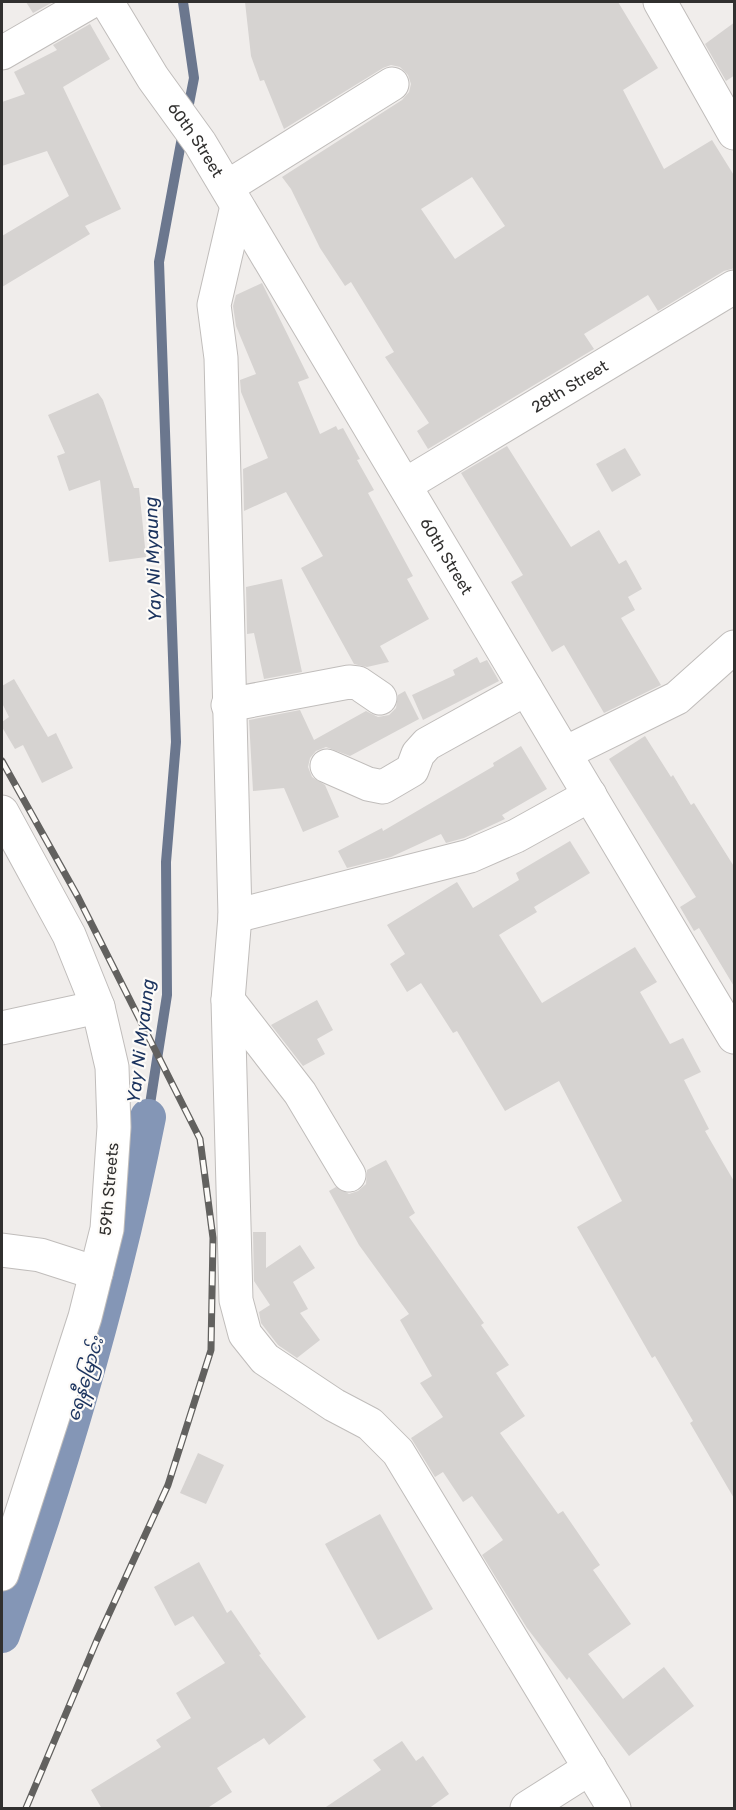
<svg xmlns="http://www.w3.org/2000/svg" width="736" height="1810" viewBox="0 0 736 1810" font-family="Rubik,'Noto Sans Myanmar',sans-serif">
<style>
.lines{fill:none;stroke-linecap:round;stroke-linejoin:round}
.stream{stroke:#6b778e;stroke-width:10}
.canal{stroke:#8496b6;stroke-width:36}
.building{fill:#d6d3d1;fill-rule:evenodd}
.minor-casing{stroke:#c0bdbb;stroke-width:35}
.minor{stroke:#fff;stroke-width:33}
.rail-casing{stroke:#62615f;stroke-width:7}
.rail{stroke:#fdfbf8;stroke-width:4.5;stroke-dasharray:14;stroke-linecap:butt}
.labels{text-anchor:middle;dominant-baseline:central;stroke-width:4.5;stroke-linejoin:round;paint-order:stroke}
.street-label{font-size:16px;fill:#31302f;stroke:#fdfbf8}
.water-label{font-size:18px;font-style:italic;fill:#1b335e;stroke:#fdfbf8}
</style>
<rect width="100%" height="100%" fill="#f0edeb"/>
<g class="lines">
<g class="stream">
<path d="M183,2L194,78L187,114"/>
<path d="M148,1117L167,995L166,862L176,742L159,262L183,132"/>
</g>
<path class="canal" d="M2,1635C62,1466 113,1294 148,1117"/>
</g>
<g class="building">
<path d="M26,2H53L33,13Z"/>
<path d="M245,2H618L658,68L623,90L664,169L712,140L735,177V268L724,271L658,311L648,295L584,334L594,349L428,449L417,431L429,423L385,357L394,352L351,282L345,286L320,248L291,189L282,177L402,100L409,92L411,84L408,75L400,67L391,65L383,68L284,129L264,80L260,81L251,56ZM472,177L505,226L455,259L421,209Z"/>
<path d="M735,22V75L726,81L705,44Z"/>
<path d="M90,24L110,59L63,87L121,209L85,226L90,234L2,287V236L69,196L47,151L2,166V102L25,94L14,72L57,50L53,45Z"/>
<path d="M262,283L309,378L298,382L320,434L336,426L338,430L343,428L360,459L357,460L374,490L368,493L413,576L407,579L429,619L380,646L389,662L367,667L354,664L301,568L323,556L286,492L244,511L243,469L268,458L241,392L240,380L256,374L236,326L233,306L236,295Z"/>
<path d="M98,393L103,400L134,488H139L146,557L109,562L100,480L69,491L57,456L65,453L48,415Z"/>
<path d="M507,446L571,547L599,530L619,564L626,560L642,589L628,597L635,610L621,618L661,685L604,713L564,645L552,652L511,582L523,575L461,473Z"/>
<path d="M625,448L641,475L612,492L596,464Z"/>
<path d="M282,579L302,672L264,679L254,633L247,634V632L246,587Z"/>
<path d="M477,657L480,663L487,660L499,681L423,720L412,695L455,675L453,670Z"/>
<path d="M14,679L48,737L56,733L73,768L42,783L23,745L15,749L2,727V722L9,717L2,703V686Z"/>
<path d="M405,691L419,719L350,756L326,747L316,751L310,758L308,767L312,777L325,785L339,817L303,832L284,788L253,791L249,720L300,710L314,740L366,711L378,717L389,715L396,708L398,695Z"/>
<path d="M645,736L671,777L673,775L691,805L694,803L735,868V988L699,928L694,931L680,907L696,897L609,759Z"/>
<path d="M521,746L547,789L502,815L505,819L464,838L446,843L441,834L391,857L347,868L338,851L382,828L383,831L494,766L493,763Z"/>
<path d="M570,841L590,873L534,907L537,912L499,935L542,1003L635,947L657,982L640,992L670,1044L683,1038L701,1072L684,1080L709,1129L705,1131L735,1183V1500L690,1423L693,1421L655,1356L652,1358L577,1227L622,1201L559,1081L505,1111L457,1031L453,1033L421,983L407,992L390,964L405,954L387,925L457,882L473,908L519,880L516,873Z"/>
<path d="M317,1000L333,1030L317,1039L325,1054L303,1066L271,1025Z"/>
<path d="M386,1160L415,1213L409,1217L484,1323L481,1325L509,1365L496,1373L525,1416L500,1433L558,1514L563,1511L600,1565L593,1570L631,1624L588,1654L623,1699L664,1667L694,1706L629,1756L569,1677L567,1680L527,1628L482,1555L503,1540L472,1496L463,1502L443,1472L435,1477L411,1438L443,1417L420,1383L432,1376L400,1320L409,1314L359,1245L329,1191L336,1187L349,1194L358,1191L366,1184L367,1170Z"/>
<path d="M253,1232H266V1268L300,1245L315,1268L293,1282L308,1309L300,1313L320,1340L297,1358L278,1345L261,1323L259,1312L270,1305L254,1281Z"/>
<path d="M198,1453L224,1465L206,1504L180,1493Z"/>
<path d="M380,1514L433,1609L378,1640L325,1544Z"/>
<path d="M199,1562L227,1613L231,1610L261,1654L259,1655L306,1717L269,1745L264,1738L217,1768L232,1792L206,1809H102L91,1790L161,1747L156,1740L191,1718L176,1693L225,1663L193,1616L175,1626L154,1587Z"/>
<path d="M402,1741L416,1761L423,1756L449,1794L428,1809H323L381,1770L373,1760Z"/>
</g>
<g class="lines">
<defs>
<g id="minor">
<path id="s1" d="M107,2L153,78L200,143L734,1037"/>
<path d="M660,2L734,133"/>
<path d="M2,53L90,2"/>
<path d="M227,187L392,84"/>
<path d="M237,206L214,305L221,358L235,916L228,1000L236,1300L245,1334L265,1359L334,1405L370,1424L398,1452L614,1808"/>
<path id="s2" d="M405,485L734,287"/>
<path d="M228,705L349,682L358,683L380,698"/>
<path d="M565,753L677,698L734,647"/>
<path d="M327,766L368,784L383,787L412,770L418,754L427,744L526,689"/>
<path d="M2,812L69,935L98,1007L112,1067L114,1127L107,1229L85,1317L2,1574"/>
<path d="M235,916L470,856L516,836L590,795"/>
<path d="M228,1000L300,1093L349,1175"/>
<path d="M2,1028L98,1007"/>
<path d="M2,1250L40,1255L96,1273"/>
<path d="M527,1808L590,1768"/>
</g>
</defs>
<use href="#minor" class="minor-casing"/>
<use href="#minor" class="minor"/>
<defs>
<path id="rail" d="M2,761L78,897L200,1139L213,1238L211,1350L168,1485L97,1640L26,1808"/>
</defs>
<use href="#rail" class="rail-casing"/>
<use href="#rail" class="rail"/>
</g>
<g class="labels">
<g class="street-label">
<text stroke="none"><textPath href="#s1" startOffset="164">60th Street</textPath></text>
<text stroke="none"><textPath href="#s2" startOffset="192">28th Street</textPath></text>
<text stroke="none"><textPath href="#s1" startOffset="650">60th Street</textPath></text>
<text transform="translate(109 1189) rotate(-85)">59th Streets</text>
</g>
<g class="water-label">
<text transform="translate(153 559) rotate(-92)">Yay Ni Myaung</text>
<text transform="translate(141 1041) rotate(-83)">Yay Ni Myaung</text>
<text transform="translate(85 1379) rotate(-73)">ရေနီမြောင်း</text>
</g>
</g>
<rect width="736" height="1810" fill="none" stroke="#31302f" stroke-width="6"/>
</svg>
